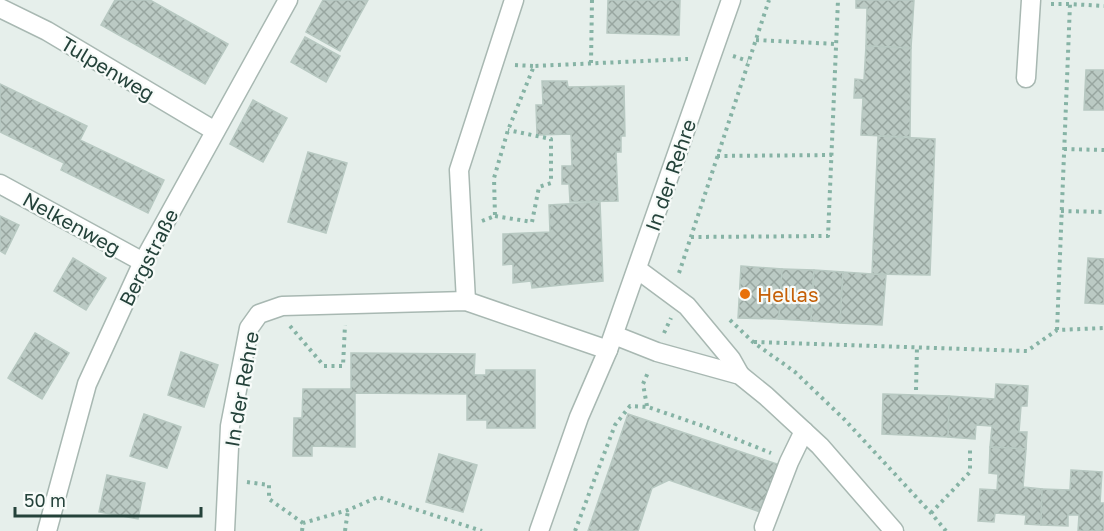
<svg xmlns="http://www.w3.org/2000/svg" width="1104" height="531" viewBox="0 0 1104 531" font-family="'Golos Text',sans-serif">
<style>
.building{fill:url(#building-cross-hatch);stroke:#b8c9c2;stroke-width:1.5}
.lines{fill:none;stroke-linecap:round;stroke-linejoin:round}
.minor-casing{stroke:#a8b8b2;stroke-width:21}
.path{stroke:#86b3a5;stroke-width:4;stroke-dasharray:3 4.5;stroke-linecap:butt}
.minor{stroke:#fff;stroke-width:18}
.food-dot{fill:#e8710a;stroke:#f7fbf9;stroke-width:2}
.labels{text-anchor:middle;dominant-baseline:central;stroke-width:4.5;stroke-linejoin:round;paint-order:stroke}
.street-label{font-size:20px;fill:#24423a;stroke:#f7fbf9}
.food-label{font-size:20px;fill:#c56008;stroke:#f7fbf9;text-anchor:start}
</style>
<defs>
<pattern id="building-cross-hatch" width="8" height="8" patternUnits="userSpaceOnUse" patternTransform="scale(1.5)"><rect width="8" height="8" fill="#bbcac4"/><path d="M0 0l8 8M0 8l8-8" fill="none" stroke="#98a6a0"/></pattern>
</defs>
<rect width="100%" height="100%" fill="#e6efeb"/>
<g class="building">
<path d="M115,0H150L228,44L205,84L101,25Z"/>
<path d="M323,0H368L340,51L306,32Z"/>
<path d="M608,0H680L679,35L607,33Z"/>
<path d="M856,0H914L911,48L866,46L867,8H856Z"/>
<path d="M305,37L340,56L326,82L291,62Z"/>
<path d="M866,46L911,48L910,137L861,135L863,98H854L855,79L864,80Z"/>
<path d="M1086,70H1104V110H1084Z"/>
<path d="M542,81H567L568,87L624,86L625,136H621V152H616L618,201L570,202L569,184H562V166H572L571,134L537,135L536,105H543Z"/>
<path d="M0,84L87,126L80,140L164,180L148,213L61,170L64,163L0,132Z"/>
<path d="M253,100L287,118L263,162L230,144Z"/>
<path d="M878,136L935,139L930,275L872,274Z"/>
<path d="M308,152L347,163L326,233L288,222Z"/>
<path d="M600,202L603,281L532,288L531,281L513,283V264L503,265V234L550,232L549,205Z"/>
<path d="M0,216L19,225L5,254L0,251Z"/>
<path d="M73,258L106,278L86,310L54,291Z"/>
<path d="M1088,258L1104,259V304L1085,303Z"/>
<path d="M741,266L782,269L779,319L738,318Z"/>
<path d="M782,269L814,270L811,321L779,319Z"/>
<path d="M814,270L843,272L840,323L811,321Z"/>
<path d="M843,272L886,275L882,325L840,323Z"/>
<path d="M35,333L69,353L42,399L8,378Z"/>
<path d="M181,352L218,365L204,407L168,395Z"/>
<path d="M351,353L475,354L474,375H486V370H535V428H487V420H467V394L355,393V447L312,446V456H293L294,418H302L303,389H351Z"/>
<path d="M996,384L1028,386L1027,406H1021L1019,432H1027L1026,449L990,447L992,426L976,425L975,439L948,437L949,396L995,399Z"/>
<path d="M883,394L949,396L948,437L882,434Z"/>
<path d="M144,414L181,427L167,468L130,456Z"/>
<path d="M628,414L780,465L763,513L669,480L652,488L638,531H588Z"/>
<path d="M990,447L1026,449L1023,487L1042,489L1041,525L1025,524L1026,515L995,513L994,522L978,521L980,489L997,490L998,474L989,473Z"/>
<path d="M439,454L477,465L463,512L426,502Z"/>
<path d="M1071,470L1102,472L1100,503H1104V531H1078L1079,515H1068V526L1041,525L1042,489L1070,490Z"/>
<path d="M107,475L145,483L138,519L99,512Z"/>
</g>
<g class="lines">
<defs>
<g id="minor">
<path d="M0,8L47,31L215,131"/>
<path d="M1026,78L1031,0"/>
<path d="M0,184L143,262"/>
<path d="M637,269L687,306L731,359L740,375"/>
<path d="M466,301L459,170L514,0"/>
<path d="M614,335L657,352L740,375L766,396L820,446L894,531"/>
<path d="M764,527L789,462L804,431"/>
<path d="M47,531L87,384L143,262L288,0"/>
<path d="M225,531L230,426L249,328L259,314L282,306L466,301L608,350"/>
<path d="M539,531L579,417L608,350L731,0"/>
</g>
</defs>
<use href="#minor" class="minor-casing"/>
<g class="path">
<path d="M1051,4H1070"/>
<path d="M756,40L836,44"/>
<path d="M733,56L748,61"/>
<path d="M591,63L592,0"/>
<path d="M515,65L534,66"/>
<path d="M1064,149L1104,150"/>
<path d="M717,156L832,155"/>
<path d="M1061,211L1104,212"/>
<path d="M495,216L532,222L539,187L551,183V139L508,130"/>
<path d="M482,221L495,216L494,178L508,130L534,66L688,59"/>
<path d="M691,237L828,236L838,0"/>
<path d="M679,273L769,0"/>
<path d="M730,320L753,342L795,372L844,419L931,513L946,531"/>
<path d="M290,326L324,366H343L345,325"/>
<path d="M1057,330L1070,4L1104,6"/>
<path d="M664,333L671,318"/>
<path d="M754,342L1027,351L1057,330L1104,328"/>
<path d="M916,390L917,347"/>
<path d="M647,406L643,384L649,370"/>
<path d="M247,482L269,485V499L303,523"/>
<path d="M931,513L970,472V447"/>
<path d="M302,531L303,523L348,510L378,497L482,531"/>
<path d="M345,531L348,510"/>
<path d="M575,531L615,425L630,406L648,407L706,427L771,453"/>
</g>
<use href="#minor" class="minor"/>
</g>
<circle class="food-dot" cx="745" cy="294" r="6"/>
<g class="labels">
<g class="street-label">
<text transform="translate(108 68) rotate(31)">Tulpenweg</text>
<text transform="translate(670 175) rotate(-71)">In der Rehre</text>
<text transform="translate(72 223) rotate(29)">Nelkenweg</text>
<text transform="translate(148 257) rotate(-63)">Bergstraße</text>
<text transform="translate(241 389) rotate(-80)">In der Rehre</text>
</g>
<g class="food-label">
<text x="757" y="294">Hellas</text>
</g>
</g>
<path d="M15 507v9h186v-9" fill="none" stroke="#24423a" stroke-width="3"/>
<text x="24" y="507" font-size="18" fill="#24423a" stroke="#f7fbf9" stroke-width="4.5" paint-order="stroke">50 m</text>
</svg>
